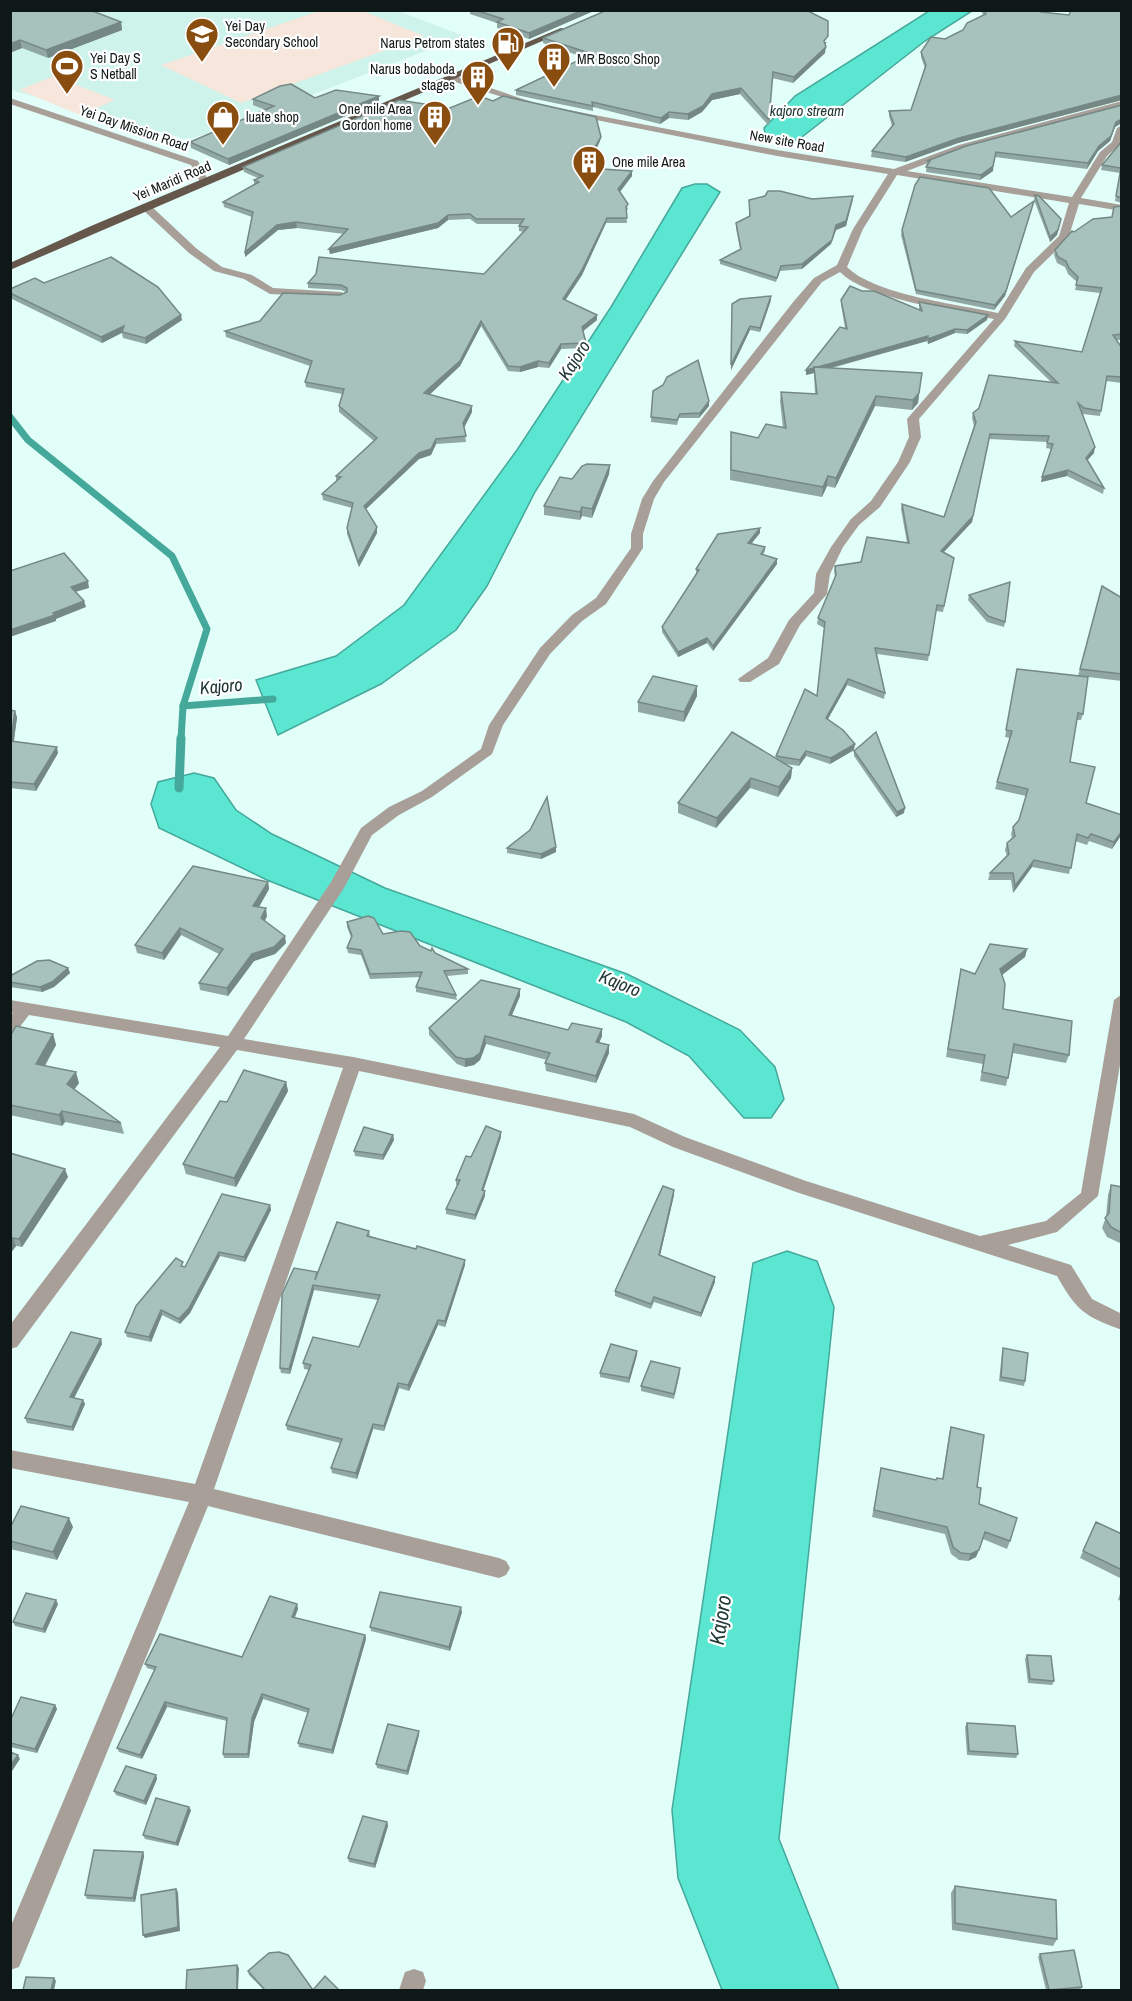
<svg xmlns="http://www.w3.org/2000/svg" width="1132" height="2001" viewBox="0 0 1132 2001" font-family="'Archivo Narrow',sans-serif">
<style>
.built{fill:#cdf3eb}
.green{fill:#f6e6db}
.water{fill:#5be6d2;stroke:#44a89a;stroke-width:1.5}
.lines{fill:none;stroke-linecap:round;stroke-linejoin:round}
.stream-far1{stroke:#44a89a;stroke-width:7}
.stream{stroke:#44a89a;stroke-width:9}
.minor{fill:#a89f99;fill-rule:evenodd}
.tertiary{fill:#a89f99;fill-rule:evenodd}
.primary{fill:#66574d;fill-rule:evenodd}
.wall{fill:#90a7a3}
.shaded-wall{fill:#758884}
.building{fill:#a7c2bd;stroke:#758884;stroke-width:1.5}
.labels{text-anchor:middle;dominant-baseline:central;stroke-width:4.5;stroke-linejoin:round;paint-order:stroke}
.far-poi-label{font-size:14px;fill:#0e1816;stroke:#fff;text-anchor:start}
.far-street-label{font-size:14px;fill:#0e1816;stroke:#fff}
.far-water-label{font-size:15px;font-style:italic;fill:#213935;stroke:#fff}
.water-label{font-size:18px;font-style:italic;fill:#213935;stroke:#fff}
.near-water-label{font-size:21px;font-style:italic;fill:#213935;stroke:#fff}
</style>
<rect width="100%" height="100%" fill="#e2fef9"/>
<path class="built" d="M10,11H398L464,36L216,132L186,139L11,90Z"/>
<g class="green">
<path d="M319,11H363L424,36L241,103L161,65Z"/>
<path d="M54,76L115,100L80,115L19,90Z"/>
</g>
<g class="water">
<path d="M929,11H972L925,41L798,140H788L765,133L764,128L795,96Z"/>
<path d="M695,184H707L720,192L535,492L487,586L456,630L381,684L278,735L256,680L336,656L404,605L517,450L611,307L682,188Z"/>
<path d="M194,773L214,778L236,810L272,834L385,888L627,974L740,1030L775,1067L784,1099L771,1118H744L689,1056L626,1022L267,880L159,828L151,804L158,782Z"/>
<path d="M787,1251L817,1261L834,1307L779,1839L839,1990H722L678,1878L672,1810L753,1263Z"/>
</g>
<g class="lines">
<g class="stream-far1">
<path d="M10,417L28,440L172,556L207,629L183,706L181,739"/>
<path d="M183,706L273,699"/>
</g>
<path class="stream" d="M179,788L181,738"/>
<g class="minor">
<path d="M449,76H455L535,103L527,105L449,80Z"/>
<path d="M1122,101V107L965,149L907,171L1072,197L1100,152L1112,142L1117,128L1122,125L1121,143L1107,156L1081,198L1122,205V211L1079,204L1068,239L1034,272L1005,319L919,419L921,437L910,462L880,507L859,525L843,547L830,574L827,594L800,625L779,664L750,682H740L738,679L768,658L789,620L814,593L816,574L831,547L851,519L871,501L898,462L909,437L907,419L994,319C954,310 868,300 840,272L822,282L664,482L654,499L643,534V548L606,604L582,621L550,654L503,725L492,754L432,797L399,815L372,835L344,888L244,1039L353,1057L634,1114L685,1137L806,1181L980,1236L1046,1221L1081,1193L1114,1000L1122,994V1053L1098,1196L1057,1232L1008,1245L1071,1265L1092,1299L1122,1314V1330C1085,1317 1076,1310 1057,1276L796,1192L673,1147L630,1127L359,1071L214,1489L499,1558L506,1561L510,1568L506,1575L499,1578L208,1506L19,1967L10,1970V1928L189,1502L10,1468V1450L195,1484L343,1068L237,1050L17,1347L10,1349V1325L220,1047L29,1015L16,1032L10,1034V1016L13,1013L10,1012V1000L228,1036L331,882L361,828L389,807L422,791L481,749L489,725L540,648L572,615L596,598L631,548V534L642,499L653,481L794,301L814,278L837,265L853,229L888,174L777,156L561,113L556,110L558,108L777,150L894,169L959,145ZM897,175L1069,203L1059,236L1026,268L998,313C957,304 875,295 847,267L863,229Z"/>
<path d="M142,205H150L197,249L222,267L252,275L273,288L341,292L346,295L341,298L270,294L244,279L214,271L189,253L142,209Z"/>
<path d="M414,1969L423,1972L426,1981L423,1990H399L405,1972Z"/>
</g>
<path class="tertiary" d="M10,98L198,161L209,182L201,184L191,165L10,104Z"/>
<path class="primary" d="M561,28L568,30L10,270V263L91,226Z"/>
</g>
<g class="wall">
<path d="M10,10L121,22L122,30L48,58L22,48L12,52L10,51Z"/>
<path d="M470,10H596L529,39L497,28V23L470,14Z"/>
<path d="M981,10H1038L1041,12L1069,15L1122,10V100L958,143L905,162L871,157L872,151L892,126L889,116V111L911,110L925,68L921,57V52L945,39L963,30L983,15Z"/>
<path d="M543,38L827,42L825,45V53L793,83L772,78L769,126L740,94L712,100L702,112L688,120L669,118L660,124L593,107V111L516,95V90L585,58L543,43Z"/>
<path d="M315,98L379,102L229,165L191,148L190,142L266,110L253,105V99Z"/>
<path d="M1122,105V123L1115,127L1110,141L1098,151L1087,169L995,157L993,171L980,180L926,172L927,161Z"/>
<path d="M600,141L596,149L602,169L632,171V176L620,192L628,209L626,211L627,223H606L582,275L565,300L597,320L583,331L586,343V348L561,349L549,368L538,367L520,372L508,371L481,326L460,366L429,395L472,412L464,427L466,442L436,444L431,455L419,459L366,509L377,527V533L359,567L347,534V528L352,508L323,500L322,494L336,481V476L374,441L339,412V406L342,394L306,387L305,382L310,366L226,337L225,331L260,321L340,295L346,292L341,290L308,288V283L484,274L524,232L519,231V226L520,224H477L470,219L448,220L438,228L330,254L329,249L344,234L297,228L278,230L245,257V252L252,217L224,207L223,202L254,185V180L258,178L244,172L243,167Z"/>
<path d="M1122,141V203L1115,201L1120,173L1101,170L1102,165Z"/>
<path d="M1035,195L1061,219L1057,235L1050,242L1034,200Z"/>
<path d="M812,199L853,200L846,226L836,230L831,244L802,269L780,271L776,282L720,264V260L740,249L736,228V223L749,216V200Z"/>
<path d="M1033,205L1005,296L994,310L916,294L901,235L902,230L1011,217Z"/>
<path d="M1122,206V340H1116L1122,348V383L1106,381L1100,416L1083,414L1094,453L1087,460L1104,488L1103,494L1067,476L1041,482L1051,449L1046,448L1047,442L989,439L972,522L944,552L954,558L943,612L936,611L928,661L877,654L885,693L884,699L847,685L828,719L854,750L830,764L806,756L799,766L785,764L792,768L791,778L778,797L750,788L716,828L678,813V803L776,758V756L817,696L824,628L817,624L818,618L835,577L834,571L835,566L861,562L907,543L901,509L902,504L944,517L974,426L972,418L973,413L1051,382L1014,346L1015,341L1082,352L1100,293L1075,290L1077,282L1068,274L1065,267L1057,263L1054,255L1055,250L1074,232L1112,217Z"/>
<path d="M10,289L182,320L146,344L123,338L122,333L102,343L10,298Z"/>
<path d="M862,291L919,310V302L988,315L987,320L967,334L955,333L928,344L927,341L832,368L922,373L918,403L912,410L875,406L835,488L827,486L822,497L730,480L731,432L758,438L783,428L780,401L781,392L815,394L814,373L806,375L845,328L841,304V300Z"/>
<path d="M771,300L760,332L750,330L731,370L732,304Z"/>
<path d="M663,385L709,406L699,418H679L677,425L651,422L653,391Z"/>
<path d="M610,465L609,474L592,518L582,516L580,520L544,515V506L572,479Z"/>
<path d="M760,533L751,543L765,547V551L763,555L777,559V564L713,651L707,643L678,657L662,632V627L696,574V569Z"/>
<path d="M1102,586L1122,598V681L1088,677L1083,714L1081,720H1077L1070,762L1086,803L1122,815V834L1112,849L1089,841L1087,845L1075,841L1069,874L1032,867L1013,893L1011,880H988L990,873L1007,856L1005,850L1007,843L1012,838L1011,834L1013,827L1019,820L1026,796L995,789L1010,738L1005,737L1017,669L1078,676Z"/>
<path d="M969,595L1005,622L1004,627L987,622L968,600Z"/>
<path d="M697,686V696L684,722L638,712V702Z"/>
<path d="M10,710L17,717L14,741L58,753L36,791L10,788Z"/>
<path d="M854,751L904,813L896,817L854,756Z"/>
<path d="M507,848L556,852L541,859L507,853Z"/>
<path d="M268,882L269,889L259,907L267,916L265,921L286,943L275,954L254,961L228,996L200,990L199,983L219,954L181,935L164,960L137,953L135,945Z"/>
<path d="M347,922L420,946L468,969V974L447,976L456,995L457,1000L416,992V987L420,977L370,979L361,955L348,953L347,948L351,937L347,927Z"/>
<path d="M1027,949L1025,957L1002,975L1003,1009L1069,1055L1066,1063L1013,1053L1006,1086L980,1081L983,1064L946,1057L961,969L975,974Z"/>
<path d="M68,968L70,973L54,987L42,992L10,987V976Z"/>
<path d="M520,989V996L512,1015L568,1030L602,1036L599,1043L609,1053L596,1083L546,1071L545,1063L547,1060L486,1044L480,1060L474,1065L465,1067L457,1064L429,1035V1028Z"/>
<path d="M10,1033L53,1034L56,1045L45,1066L79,1083L74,1090L121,1123L124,1134L65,1122L62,1126L10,1115Z"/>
<path d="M286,1082L288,1091L236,1187L186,1174L183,1164L227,1102Z"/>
<path d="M393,1135L394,1140L383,1160L355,1156L354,1151Z"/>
<path d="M501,1137L483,1190L485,1191V1196L475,1220L446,1214V1209L458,1185H456V1180L471,1157Z"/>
<path d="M10,1153L68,1177L22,1247L16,1246L10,1254Z"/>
<path d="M1111,1185L1122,1187V1244L1107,1237L1102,1228L1106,1217L1108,1195Z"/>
<path d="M674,1195L660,1255L715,1282L701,1317L654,1302L651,1309L615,1296V1291Z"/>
<path d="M270,1205L271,1210L245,1262L220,1256L190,1313L180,1324L162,1315L151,1342L127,1337L125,1332L184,1267H185Z"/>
<path d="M369,1231L370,1236L416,1249L465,1260V1265L445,1327L438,1325L409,1391L399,1388L384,1431L373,1429L357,1479L332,1473L331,1468L340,1443L287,1430L286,1425L309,1370L304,1369L303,1363L359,1347L378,1300L314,1290L290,1374L281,1373L280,1368L317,1273Z"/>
<path d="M101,1339L102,1344L74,1398L83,1400L85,1404L73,1431L27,1423L25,1418Z"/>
<path d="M1003,1348L1025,1381L1024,1386L999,1381L1002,1353Z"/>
<path d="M637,1355L629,1383L600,1377V1373Z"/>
<path d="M680,1373L674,1399L641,1391V1386Z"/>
<path d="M951,1427L977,1487L979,1504L1010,1541L1007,1549L983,1539L976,1557L968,1561L959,1560L951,1554L945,1534L872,1517L881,1468L936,1480L942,1479L949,1435Z"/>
<path d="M1096,1522L1122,1534V1579L1080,1558Z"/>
<path d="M73,1527L57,1560L10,1549V1528Z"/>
<path d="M1122,1587V1601L1118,1600Z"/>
<path d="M58,1604L45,1633L15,1626L13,1622Z"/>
<path d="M297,1604L298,1609L294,1618L365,1635L366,1639L333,1754L299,1747L298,1743L308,1713L263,1699L254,1722L249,1758H224L223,1754L227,1721L167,1707L142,1759L119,1752L117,1748L154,1670L147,1668L145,1664L242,1657Z"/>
<path d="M462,1612L450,1651L371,1631L370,1627Z"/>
<path d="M1027,1655L1054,1681L1052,1685L1028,1683L1025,1659Z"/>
<path d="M55,1705L57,1709L37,1753L10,1747V1721Z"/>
<path d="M967,1723L1018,1754L1016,1758L967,1755L965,1727Z"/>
<path d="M419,1735L408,1775L377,1768L376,1764Z"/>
<path d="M156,1775L157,1779L146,1805L116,1795L114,1791Z"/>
<path d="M191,1810L178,1846L145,1839L143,1835Z"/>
<path d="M387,1822L388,1826L375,1868L349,1862L348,1858Z"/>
<path d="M143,1852L144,1856L135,1902L87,1899L85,1895Z"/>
<path d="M955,1886L1057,1939L1053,1946L952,1930L951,1893Z"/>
<path d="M1040,1954L1082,1987L1080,1990H1046L1038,1957Z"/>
<path d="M248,1971L313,1990H339H264L249,1975Z"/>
</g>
<g class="shaded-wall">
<path d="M583,10H596L529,39V33Z"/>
<path d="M121,22L122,30L48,58L46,50Z"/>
<path d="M20,40L22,48L12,52L11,44Z"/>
<path d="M826,47L825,53L793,83L794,77Z"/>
<path d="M741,88L740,94L712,100L702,112L688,120V114L712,94Z"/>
<path d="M1122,95V100L958,143L905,162L906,157L959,138Z"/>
<path d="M379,96V102L229,165L228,159Z"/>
<path d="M669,112V118L660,124L661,118Z"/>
<path d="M1122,119V123L1115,127L1110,141L1098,151L1087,169L1088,163L1099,146L1116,122Z"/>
<path d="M601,137L600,141L595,152V147Z"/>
<path d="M993,166V171L980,180L981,175Z"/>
<path d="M632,171V176L618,194V189Z"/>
<path d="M853,196L846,226L836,230L831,244L802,269V264L836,225Z"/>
<path d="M1034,201L1005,296L994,310L995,305Z"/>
<path d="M448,215V220L438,228L330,254L329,249Z"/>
<path d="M607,218L606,223L582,275L563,304V299Z"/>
<path d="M1061,219L1057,235L1050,242V237Z"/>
<path d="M296,222L297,228L278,230L245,257V252L277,225Z"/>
<path d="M771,296V300L760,332V328Z"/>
<path d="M181,315L182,320L146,344L145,338Z"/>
<path d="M597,315V320L582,332V327Z"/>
<path d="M988,315L987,320L967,334V330Z"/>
<path d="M481,321V326L460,366L425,399L424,393Z"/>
<path d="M124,326L125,331L102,343L101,337Z"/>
<path d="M750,326V330L731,370V365Z"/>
<path d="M955,329V333L928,344V339Z"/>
<path d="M928,336L927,341L815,372L814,368Z"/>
<path d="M561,344V349L549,368V363Z"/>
<path d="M538,361V367L520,372V367Z"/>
<path d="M814,368V373L806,375V370Z"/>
<path d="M919,393L918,403L912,410L913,400Z"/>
<path d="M876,396L875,406L835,488L836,478Z"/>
<path d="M709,401V406L699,418L700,413Z"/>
<path d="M472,406V412L464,428L463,423Z"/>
<path d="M990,434L972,522L940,556L941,551Z"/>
<path d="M436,439V444L431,455L419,459L364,511V506L419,453Z"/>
<path d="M1095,447L1094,453L1085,463L1086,458Z"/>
<path d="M610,465L609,474L592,518V509Z"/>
<path d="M1068,470L1067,476L1041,482L1042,477Z"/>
<path d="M828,476L827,486L822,497L823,487Z"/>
<path d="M582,507V516L580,520V512Z"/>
<path d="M377,527V533L359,567L358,562Z"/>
<path d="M760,528V533L748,548V543Z"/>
<path d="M777,559V564L713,651V646Z"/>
<path d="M88,581L89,588L72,593L71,587Z"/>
<path d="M84,601L86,607L56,619V621L10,637V630Z"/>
<path d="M707,638V643L678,657V652Z"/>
<path d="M848,679L847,685L825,724L826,718Z"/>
<path d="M697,686V696L684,722V712Z"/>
<path d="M15,711L17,717L13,747L11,741Z"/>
<path d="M855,744L854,750L830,764L831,758Z"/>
<path d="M57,747L58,753L36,791L34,784Z"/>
<path d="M806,751V756L799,766L800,760Z"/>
<path d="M792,768L791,778L778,797L779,787Z"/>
<path d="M751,778L750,788L716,828L717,818Z"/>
<path d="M905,808L904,813L896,817L897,812Z"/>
<path d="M1122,831V834L1112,849L1114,842Z"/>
<path d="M556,847V852L541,859V854Z"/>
<path d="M1034,860L1032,867L1013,893L1015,886Z"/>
<path d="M268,882L269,889L255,914L253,906Z"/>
<path d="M266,908L267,916L262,925L261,918Z"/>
<path d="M180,928L181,935L164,960L162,953Z"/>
<path d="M285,936L286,943L275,954L254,961L228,996L227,988L252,954Z"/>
<path d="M1027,949L1025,957L998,978L1000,969Z"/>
<path d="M68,968L70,973L54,987L42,992L40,987Z"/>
<path d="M520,989V996L509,1022V1015Z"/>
<path d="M602,1029V1036L596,1050V1042Z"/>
<path d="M53,1034L56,1045L39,1075L36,1064Z"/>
<path d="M485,1036L486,1044L480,1060L474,1065L465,1067V1059Z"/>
<path d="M609,1045V1053L596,1083V1076Z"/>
<path d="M76,1072L79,1083L70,1095L67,1084Z"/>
<path d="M286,1082L288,1091L236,1187L234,1178Z"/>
<path d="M62,1111L65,1122L62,1126L59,1115Z"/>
<path d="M501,1132V1137L482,1195V1190Z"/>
<path d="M393,1135L394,1140L383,1160V1155Z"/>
<path d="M65,1169L68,1177L22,1247L19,1239Z"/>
<path d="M674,1190V1195L659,1260V1255Z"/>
<path d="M485,1191V1196L475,1220V1215Z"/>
<path d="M270,1205L271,1210L245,1262L244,1257Z"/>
<path d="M13,1238L16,1246L10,1254V1241Z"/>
<path d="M219,1252L220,1256L190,1313L180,1324L179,1319Z"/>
<path d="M465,1260V1265L445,1327V1321Z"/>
<path d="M715,1277V1282L701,1317V1313Z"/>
<path d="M313,1285L314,1290L290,1374L289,1369Z"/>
<path d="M161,1310L162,1315L151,1342L149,1337Z"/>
<path d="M438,1320V1325L409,1391L408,1385Z"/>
<path d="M101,1339L102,1344L72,1402L70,1397Z"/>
<path d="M637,1351V1355L629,1383V1378Z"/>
<path d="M398,1383L399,1388L384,1431V1426Z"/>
<path d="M83,1400L85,1404L73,1431L72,1427Z"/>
<path d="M373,1424V1429L357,1479L356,1473Z"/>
<path d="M69,1518L73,1527L57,1560L53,1552Z"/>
<path d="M979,1550L976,1557L968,1561L971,1554Z"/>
<path d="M56,1600L58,1604L45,1633L43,1629Z"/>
<path d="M297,1604L298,1609L293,1622L292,1617Z"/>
<path d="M461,1607L462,1612L450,1651L449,1647Z"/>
<path d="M365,1635L366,1639L333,1754L332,1750Z"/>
<path d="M262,1694L263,1699L254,1722L249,1758L248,1754L252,1718Z"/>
<path d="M165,1702L167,1707L142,1759L140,1755Z"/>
<path d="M55,1705L57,1709L37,1753L35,1749Z"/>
<path d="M419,1731V1735L408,1775L407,1771Z"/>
<path d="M18,1755L20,1759L10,1774V1766Z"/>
<path d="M156,1775L157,1779L146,1805L144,1801Z"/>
<path d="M189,1807L191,1810L178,1846L176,1843Z"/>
<path d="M387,1822L388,1826L375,1868L374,1864Z"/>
<path d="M143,1852L144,1856L135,1902L133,1898Z"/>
<path d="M176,1889L178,1892L180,1931L145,1938L143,1935Z"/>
<path d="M237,1965L239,1968L238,1990H237Z"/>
<path d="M54,1978L56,1981L54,1990H51Z"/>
</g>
<g class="building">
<path d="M10,10H90L121,22L46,50L20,40L10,44Z"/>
<path d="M475,10H583L529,33L497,22L503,19Z"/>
<path d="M607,10H806L828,21V36L824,41L826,47L794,77L773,72L769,120L741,88L712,94L703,106L688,114L669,112L661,118L592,102L593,106L516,90L592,54L543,38Z"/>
<path d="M984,10H1038L1041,12L1069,15L1071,10H1122V95L959,138L906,157L872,151L894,124L889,111L911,110L926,65L921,52L931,37L945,39L963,30L967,23L986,14Z"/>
<path d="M291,84L315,98L336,90L379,96L228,159L190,142L274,106L253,99L280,86Z"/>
<path d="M479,96L493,101L503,96L596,117L601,137L595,147L600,155L602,169L632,171L618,189L628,204L626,207L627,218H607L582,270L563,299L597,315L582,327L586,343L561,344L549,363L538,361L520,367L508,366L481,321L460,361L424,393L472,406L463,423L466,436L436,439L431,449L419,453L364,506L377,527L358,562L347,528L353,503L322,494L341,477L336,476L377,438L339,406L344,389L305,382L312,361L225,331L260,321L283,293L340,295L347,292V288L341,285L308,283L316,274L319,257L484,274L528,227L519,226L524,219H476L470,214L448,215L438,223L329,249L348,229L296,222L277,225L245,252L253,212L223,202L259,182L254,180L263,176L243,167L399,100L450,108Z"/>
<path d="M1122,105V119L1116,122L1111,136L1099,146L1088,163L996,152L993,166L981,175L926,167L930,161H927L966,146Z"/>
<path d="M1122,141V198L1116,196L1121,168L1102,165Z"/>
<path d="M920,177L989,188L1011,217L1034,201L1006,291L995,305L916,290L902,230L915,185Z"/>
<path d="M768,191H780L812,199L853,196L846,221L836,225L832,240L802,264L781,266L777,278L720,260L741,249L736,223L750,216L749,200L765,196Z"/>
<path d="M1035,195L1039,196L1061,219L1058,230L1050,237Z"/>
<path d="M1122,206V334L1113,335L1122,348V377L1107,376L1101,411L1084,408L1078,403L1095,447L1086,458L1104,488L1068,470L1042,477L1053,444L1047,443L1049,436L990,434L973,516L941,551L954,558L944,606L937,605L929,655L875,648L885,693L848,679L826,718L843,730L855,744L831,758L806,751L800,760L776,756L805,689L817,696L825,622L818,618L836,575L835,566L861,562L867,537L909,543L902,504L944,517L976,422L973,413L979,408L989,375L1058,383L1015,341L1082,352L1102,288L1076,285L1078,277L1069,268L1066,261L1058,257L1055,250L1072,231L1074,232L1093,219L1112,217L1114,207Z"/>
<path d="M111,257L158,287L181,315L145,338L122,332L124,326L101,337L10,293V289L35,278L44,283Z"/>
<path d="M850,286L862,291H874L922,311L919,302L988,315L967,330L955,329L928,339V336L818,367H814V368L806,370L840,327L847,329L841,300Z"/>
<path d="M771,296L760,328L750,326L731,365L732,304L740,299Z"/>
<path d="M698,360L709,401L700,413L680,414L677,420L651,417L653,391L663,385L667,377Z"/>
<path d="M814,367L922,373L919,393L913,400L876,396L836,478L828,476L823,487L731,470V432L758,438L766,424L786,428L781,392L817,394Z"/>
<path d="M587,464L610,465L592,509L582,507L580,512L544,506L560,477L572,479L582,466Z"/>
<path d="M760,528L748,543L765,547L761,554L777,559L713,646L707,638L678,652L662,627L699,570L696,569L718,534Z"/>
<path d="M64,553L88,581L71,587L84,601L53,613L55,615L10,630V571Z"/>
<path d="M1010,582L1005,622L988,616L969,595Z"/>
<path d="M1102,586L1122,598V674L1080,669Z"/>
<path d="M1017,669L1088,677L1083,714L1078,713L1070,762L1095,767L1086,803L1122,815V831L1114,842L1091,834L1088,838L1077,834L1071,868L1034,860L1015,886L1013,873H990L1009,854L1007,843L1015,836L1013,827L1019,820L1028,789L997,782L1012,731L1006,730Z"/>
<path d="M653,676L697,686L684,712L638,702Z"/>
<path d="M10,710L15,711L11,741L57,747L34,784L10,782Z"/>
<path d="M732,732L792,768L779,787L751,778L717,818L678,803Z"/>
<path d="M876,732L905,808L897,812L854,751Z"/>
<path d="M547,797L556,847L541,854L507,848L530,830Z"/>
<path d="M193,866L268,882L253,906L266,908L261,918L285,936L274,947L252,954L227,988L199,983L223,949L180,928L162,953L135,945Z"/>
<path d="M368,916L374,918L383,934L401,931L410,932L420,946L431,951L432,948L435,953L468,969L444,971L456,995L416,987L422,972L370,974L361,950L347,948L352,936L347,922Z"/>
<path d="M990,944L1027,949L1000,969L1005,984L1003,1009L1072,1021L1069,1055L1014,1044L1008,1078L982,1072L985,1055L948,1049L961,969L975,974Z"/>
<path d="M49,960L68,968L52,982L40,987L10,982V976L37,961Z"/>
<path d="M481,980L520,989L509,1015L568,1030L572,1023L602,1029L596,1042L609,1045L596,1076L545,1063L550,1053L485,1036L480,1053L473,1058L465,1059L456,1057L429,1028Z"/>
<path d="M16,1026L53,1034L36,1064L76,1072L67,1084L121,1123L62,1111L59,1115L10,1105V1033H12Z"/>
<path d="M244,1070L286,1082L234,1178L183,1164L220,1101L227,1102Z"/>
<path d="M486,1126L501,1132L482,1190L485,1191L475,1215L446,1209L460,1180H456L466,1156L471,1157Z"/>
<path d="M364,1127L393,1135L383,1155L354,1151Z"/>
<path d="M10,1153L65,1169L19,1239L13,1238L10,1241Z"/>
<path d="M1111,1185L1122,1187V1233L1111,1227L1105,1218L1109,1213Z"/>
<path d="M663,1186L674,1190L659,1255L715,1277L701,1313L654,1297L651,1304L615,1291Z"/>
<path d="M222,1194L270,1205L244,1257L219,1252L189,1308L179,1319L161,1310L149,1337L125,1332L136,1306L176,1258L183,1262L181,1266L185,1267Z"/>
<path d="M337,1222L369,1231L367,1236L416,1249L417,1246L465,1260L445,1321L438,1320L408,1385L398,1383L384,1426L373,1424L356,1473L331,1468L342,1439L286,1425L311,1365L303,1363L313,1337L359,1347L380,1295L313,1285L289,1369L280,1368L282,1294L294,1268L317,1272L315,1280Z"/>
<path d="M71,1332L101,1339L70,1397L83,1400L72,1427L25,1418Z"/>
<path d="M611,1344L637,1351L629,1378L600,1373Z"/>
<path d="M1003,1348L1028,1353L1025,1381L1001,1377Z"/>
<path d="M651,1361L680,1368L674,1394L641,1386Z"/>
<path d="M951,1427L984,1435L977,1487L981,1488L979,1504L1017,1518L1010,1541L985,1532L979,1550L971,1554L961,1553L953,1547L947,1527L874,1510L881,1468L936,1480L937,1478L943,1479Z"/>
<path d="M21,1506L69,1518L53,1552L10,1541V1528Z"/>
<path d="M1096,1522L1122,1534V1570L1083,1551Z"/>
<path d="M380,1592L461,1607L449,1647L370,1627Z"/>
<path d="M26,1593L56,1600L43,1629L13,1622Z"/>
<path d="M270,1596L297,1604L292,1617L365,1635L332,1750L298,1743L309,1709L262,1694L252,1718L248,1754H223L227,1718L165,1702L140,1755L117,1748L156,1667L145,1664L160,1634L242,1657Z"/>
<path d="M1027,1655L1051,1656L1054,1681L1030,1679Z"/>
<path d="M21,1697L55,1705L35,1749L10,1743V1721Z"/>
<path d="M967,1723L1015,1726L1018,1754L969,1751Z"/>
<path d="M388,1724L419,1731L407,1771L376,1764Z"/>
<path d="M10,1752L18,1755L10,1766Z"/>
<path d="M126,1766L156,1775L144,1801L114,1791Z"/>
<path d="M156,1798L189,1807L176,1843L143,1835Z"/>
<path d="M363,1816L387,1822L374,1864L348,1858Z"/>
<path d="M94,1850L143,1852L133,1898L85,1895Z"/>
<path d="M955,1886L1056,1900L1057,1939L955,1923Z"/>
<path d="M176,1889L178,1927L143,1935L141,1895Z"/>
<path d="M1074,1950L1082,1987L1049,1990L1040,1954Z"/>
<path d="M279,1952L288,1955L313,1990L325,1976L339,1990H265L248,1971L269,1953Z"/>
<path d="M237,1965V1990H186L187,1970Z"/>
<path d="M26,1977L54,1978L51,1990H23Z"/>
</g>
<defs>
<symbol id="school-pin" viewBox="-11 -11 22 30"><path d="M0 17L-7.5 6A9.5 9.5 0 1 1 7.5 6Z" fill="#8a4d10" stroke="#fff"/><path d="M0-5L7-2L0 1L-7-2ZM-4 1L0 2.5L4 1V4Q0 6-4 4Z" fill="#fff"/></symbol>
<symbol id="fuel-pin" viewBox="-11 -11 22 30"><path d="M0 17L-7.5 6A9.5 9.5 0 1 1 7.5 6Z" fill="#8a4d10" stroke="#fff"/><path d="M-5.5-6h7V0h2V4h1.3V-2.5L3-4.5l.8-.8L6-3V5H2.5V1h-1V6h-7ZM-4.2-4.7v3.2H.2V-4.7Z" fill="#fff"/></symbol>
<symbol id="building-pin" viewBox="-11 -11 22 30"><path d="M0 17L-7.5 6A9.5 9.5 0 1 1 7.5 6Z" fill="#8a4d10" stroke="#fff"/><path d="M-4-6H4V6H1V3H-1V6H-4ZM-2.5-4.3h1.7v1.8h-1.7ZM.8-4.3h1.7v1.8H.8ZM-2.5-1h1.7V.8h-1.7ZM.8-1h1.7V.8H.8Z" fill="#fff"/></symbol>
<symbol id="stadium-pin" viewBox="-11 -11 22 30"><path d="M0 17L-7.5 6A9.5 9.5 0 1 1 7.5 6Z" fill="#8a4d10" stroke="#fff"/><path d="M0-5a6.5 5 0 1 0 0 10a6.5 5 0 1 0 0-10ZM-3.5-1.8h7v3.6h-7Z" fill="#fff"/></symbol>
<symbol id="shop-pin" viewBox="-11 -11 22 30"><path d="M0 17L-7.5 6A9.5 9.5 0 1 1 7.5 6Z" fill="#8a4d10" stroke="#fff"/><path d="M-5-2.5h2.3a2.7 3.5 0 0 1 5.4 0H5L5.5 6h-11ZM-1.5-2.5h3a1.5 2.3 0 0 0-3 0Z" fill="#fff"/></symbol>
</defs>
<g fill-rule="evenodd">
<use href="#school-pin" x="183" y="15" width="38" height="52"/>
<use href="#fuel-pin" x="489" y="24" width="38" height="52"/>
<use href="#building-pin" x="535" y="40" width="38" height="52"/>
<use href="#stadium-pin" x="48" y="47" width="38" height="52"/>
<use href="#building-pin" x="459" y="58" width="38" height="52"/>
<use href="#shop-pin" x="204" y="98" width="38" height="52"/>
<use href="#building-pin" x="416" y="98" width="38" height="52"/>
<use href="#building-pin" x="570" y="143" width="38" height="52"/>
</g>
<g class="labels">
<g class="far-poi-label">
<text x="225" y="26">Yei Day<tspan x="225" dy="16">Secondary School</tspan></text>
<text x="485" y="43" text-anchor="end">Narus Petrom states</text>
<text x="90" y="58">Yei Day S<tspan x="90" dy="16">S Netball</tspan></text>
<text x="577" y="59">MR Bosco Shop</text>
<text x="455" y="69" text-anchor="end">Narus bodaboda<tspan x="455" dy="16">stages</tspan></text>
<text x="412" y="109" text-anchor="end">One mile Area<tspan x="412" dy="16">Gordon home</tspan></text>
<text x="246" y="117">luate shop</text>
<text x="612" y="162">One mile Area</text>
</g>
<g class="far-street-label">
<text transform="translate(134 128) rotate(19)">Yei Day Mission Road</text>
<text transform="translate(787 141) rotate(10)">New site Road</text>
<text transform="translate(172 181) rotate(-23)">Yei Maridi Road</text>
</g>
<g class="far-water-label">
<text x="807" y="110">kajoro stream</text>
</g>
<g class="water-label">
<text transform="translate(574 360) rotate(-57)">Kajoro</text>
<text transform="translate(221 686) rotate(-5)">Kajoro</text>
<text transform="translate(620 983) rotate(22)">Kajoro</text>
</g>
<g class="near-water-label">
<text transform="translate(720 1620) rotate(-81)">Kajoro</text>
</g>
</g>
<rect width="1132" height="2001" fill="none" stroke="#0e1816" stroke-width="24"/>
</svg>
